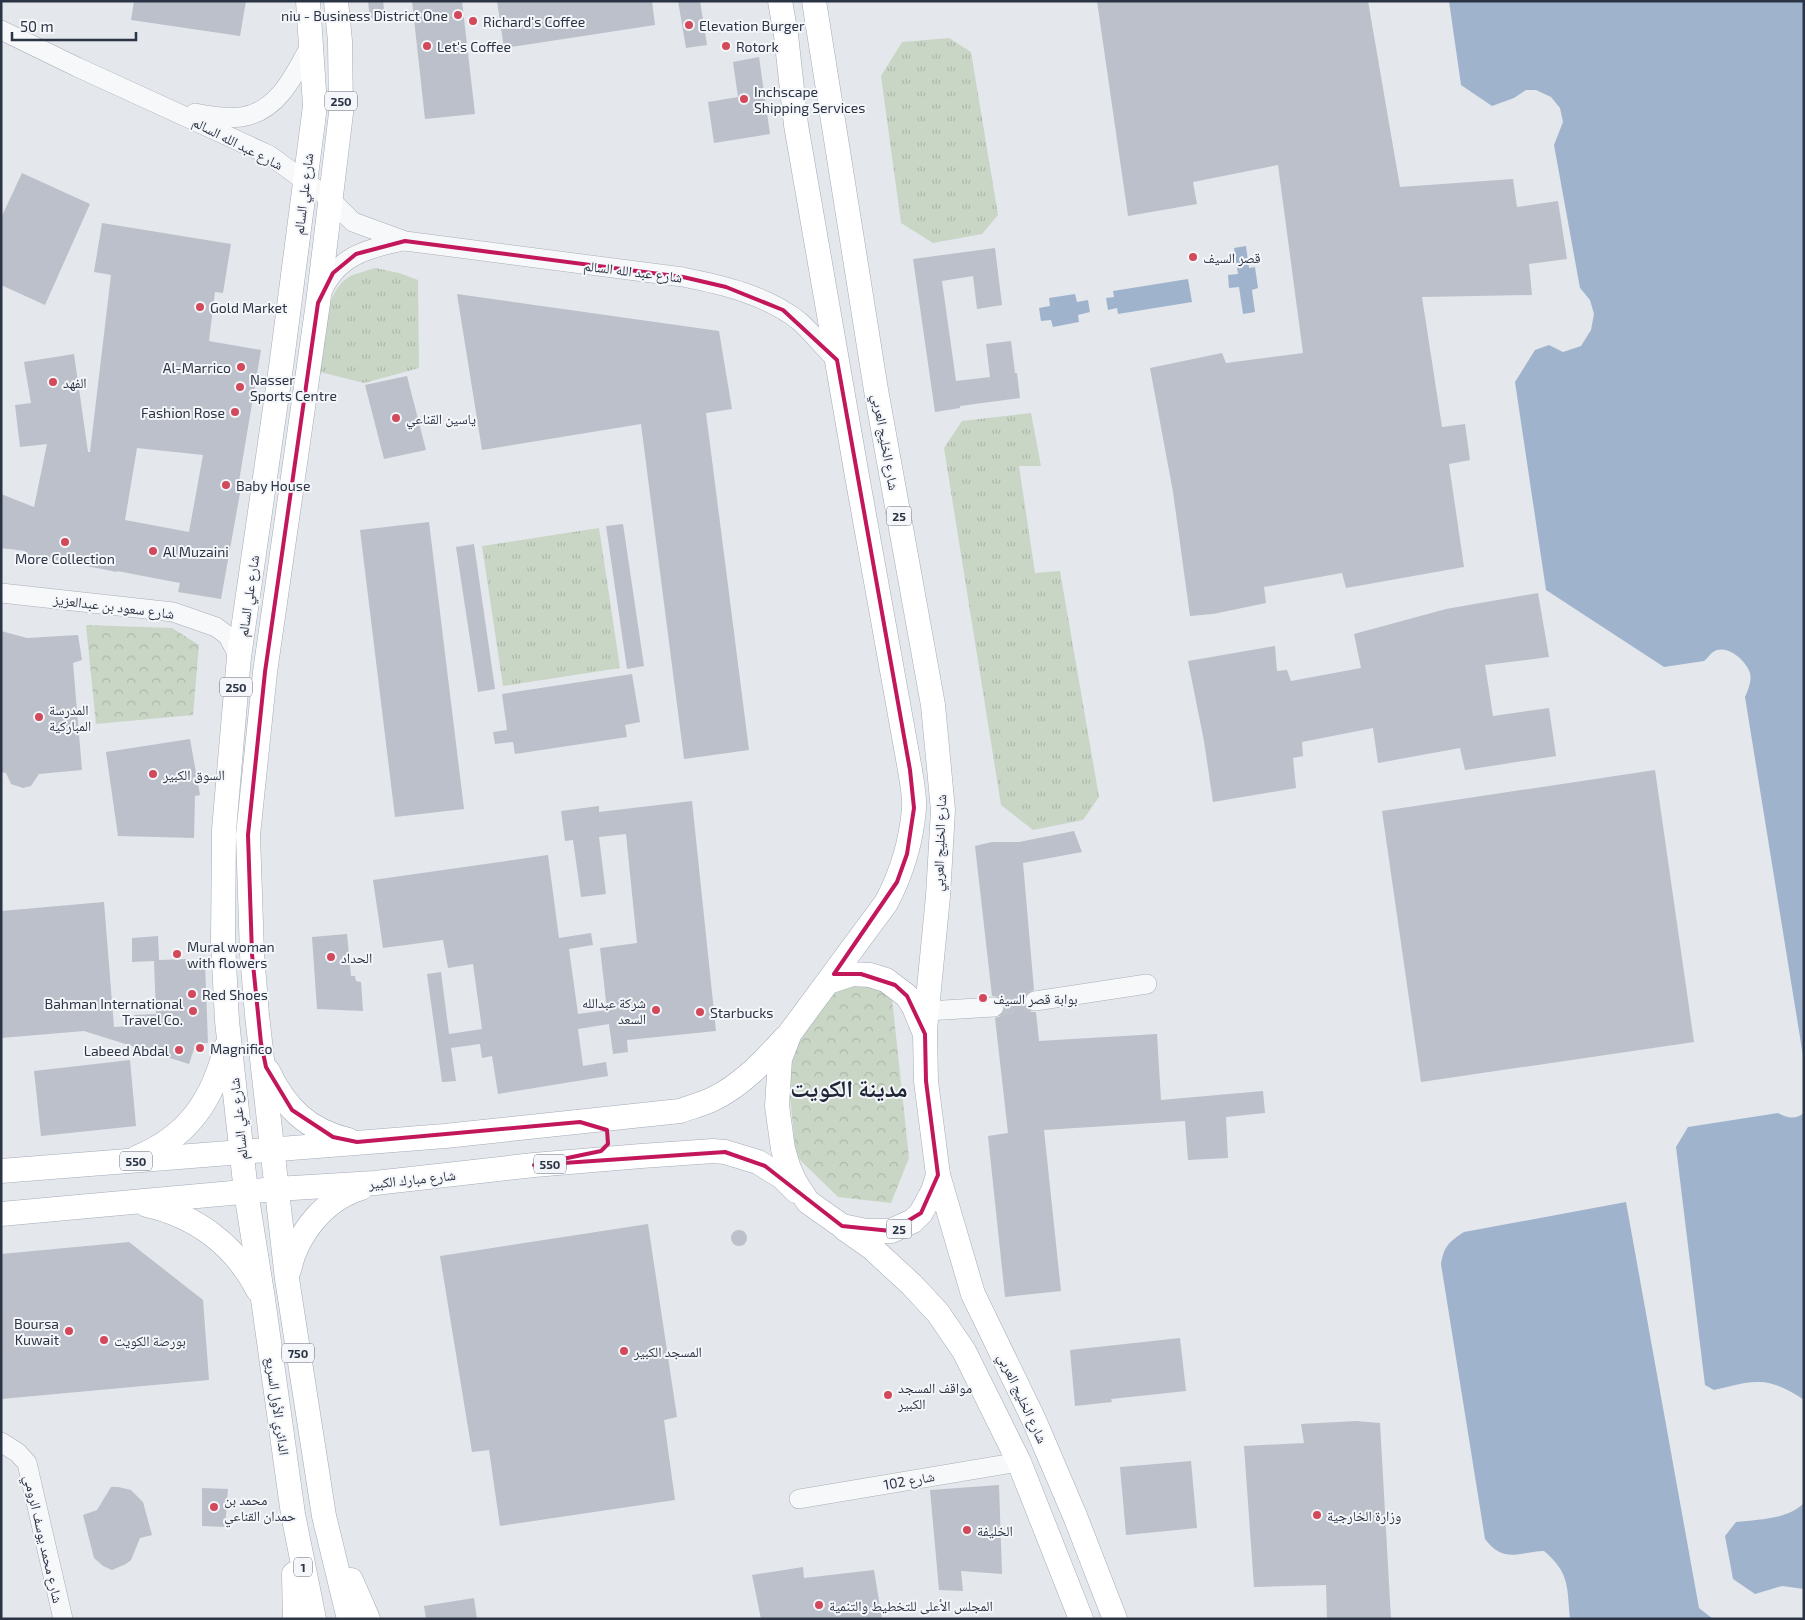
<svg xmlns="http://www.w3.org/2000/svg" width="1805" height="1620" viewBox="0 0 1805 1620" font-family="'Exo 2','Noto Naskh Arabic',sans-serif">
<style>
.grass{fill:url(#grass-tufts)}
.forest{fill:url(#forest-crowns)}
.water{fill:#9fb4cc}
.building{fill:#bbc0ca;fill-rule:evenodd}
.lines{fill:none;stroke-linecap:round;stroke-linejoin:round}
.minor-tunnel{stroke:#bfc3cb;stroke-width:19;stroke-dasharray:19 9;stroke-linecap:butt}
.minor-casing{stroke:#a9aeb7;stroke-width:20}
.major-casing{stroke:#a3abb8;stroke-width:25}
.minor{stroke:#f7f8fa;stroke-width:19}
.major{stroke:#fff;stroke-width:24}
.marked{fill:none;stroke:#c2185b;stroke-width:4;stroke-linejoin:round}
.poi-dot{fill:#d1495b;stroke:#f4f6f9;stroke-width:2}
.labels{text-anchor:middle;dominant-baseline:central;stroke-width:4;stroke-linejoin:round;paint-order:stroke}
.shield{fill:#f4f6f9;stroke:#676e7b;stroke-width:1}
.shield-label{font-size:12px;font-weight:bold;fill:#2b3445}
.poi-label{font-size:14px;fill:#2b3445;stroke:#f4f6f9;text-anchor:start}
.street-label{font-size:14px;fill:#2b3445;stroke:#f4f6f9}
.town-label{font-size:24px;font-weight:bold;fill:#1d2536;stroke:#f4f6f9}
</style>
<defs>
<pattern id="grass-tufts" width="24" height="20" patternUnits="userSpaceOnUse" patternTransform="scale(1.25)"><rect width="24" height="20" fill="#c9d6c5"/><path d="M3 7l-1-3M5 7V3M7 7l1-3M15 17l-1-3M17 17v-4M19 17l1-3" fill="none" stroke="#adb8ab"/></pattern>
<pattern id="forest-crowns" width="20" height="18" patternUnits="userSpaceOnUse" patternTransform="scale(1.25)"><rect width="20" height="18" fill="#c9d6c5"/><path d="M2 6a3 3 0 1 1 6 0M12 15a3 3 0 1 1 6 0" fill="none" stroke="#adb8ab"/></pattern>
</defs>
<rect width="100%" height="100%" fill="#e4e7ec"/>
<g class="grass">
<path d="M949,38L971,52L998,215L982,234L933,243L901,223L881,76L902,42Z"/>
<path d="M375,268L399,273L418,280L419,368L364,383L316,371C320,345 324,291 349,277C356,273 367,271 375,268Z"/>
<path d="M1031,413L1041,466H1019L1035,573L1060,571L1099,797L1083,820L1033,830L1001,805L944,448L962,421Z"/>
<path d="M599,528L620,668L503,686L482,546Z"/>
</g>
<g class="forest">
<path d="M86,625L172,628L199,645L193,715L96,724Z"/>
<path d="M864,979L891,989L909,1158L891,1203L838,1197L796,1156L790,1097L791,1034L828,985Z"/>
</g>
<g class="water">
<path d="M1449,1H1804V1062L1745,697C1748,690 1752,681 1750,673C1746,660 1726,643 1713,652C1710,654 1707,659 1704,661L1664,667L1546,590L1515,382L1535,350L1549,345L1563,352L1581,346L1591,330L1594,314L1590,300L1580,288L1554,145L1563,122L1560,108L1551,97L1536,90H1526L1514,98L1492,106L1461,85Z"/>
<path d="M1246,246L1249,268L1255,267L1258,288L1252,290L1255,312L1243,314L1239,287L1229,288L1228,275L1238,274L1234,248Z"/>
<path d="M1188,279L1192,302L1118,314L1117,308L1108,310L1106,298L1114,297L1113,291Z"/>
<path d="M1075,294L1077,302L1088,300L1090,312L1078,315L1079,322L1053,327L1051,320L1041,321L1039,308L1050,306L1049,298Z"/>
<path d="M1778,1113C1787,1118 1795,1120 1804,1113V1400C1791,1391 1773,1381 1757,1382C1743,1382 1728,1387 1714,1390L1705,1385L1676,1147L1688,1127Z"/>
<path d="M1626,1202L1699,1608L1713,1619H1570C1567,1587 1570,1573 1544,1551C1518,1552 1504,1564 1485,1539L1441,1264C1444,1246 1449,1242 1464,1232Z"/>
<path d="M1804,1503V1589L1782,1586L1755,1594L1733,1579L1725,1536L1736,1522C1758,1519 1787,1520 1804,1503Z"/>
</g>
<g class="building">
<path d="M134,1H246L240,36L131,20Z"/>
<path d="M368,1H383L385,17L370,19Z"/>
<path d="M412,1H462L475,114L425,119Z"/>
<path d="M497,1H652L655,25L504,48Z"/>
<path d="M678,1H700L707,45L686,48Z"/>
<path d="M1097,1H1368L1400,187L1513,179L1517,207L1558,201L1567,259L1529,264L1532,295L1422,297L1442,427L1465,424L1470,460L1449,464L1464,567L1346,588L1342,573L1264,587L1266,603L1213,614L1190,616L1173,492L1150,368L1222,353L1226,363L1303,353L1278,165L1193,182L1197,204L1128,216Z"/>
<path d="M759,57L770,134L714,143L708,102L738,97L733,62Z"/>
<path d="M22,173L90,204L45,305L1,285V218Z"/>
<path d="M102,223L231,244L223,293L215,292L209,341L261,350L239,481L242,482L221,599L178,592L180,583L117,571V572L25,554V551L1,548V494L34,507L47,444L20,447L15,405L31,403L24,362L74,354L88,452H90L111,275L94,272ZM137,448L203,455L189,532L125,520Z"/>
<path d="M995,248L1002,305L977,309L973,276L942,281L956,381L990,377L986,344L1011,341L1015,373H1017L1020,398L960,406V408L935,412L913,259Z"/>
<path d="M457,294L719,331L732,409L706,413L749,750L684,759L641,424L482,450Z"/>
<path d="M407,376L426,450L384,459L365,385Z"/>
<path d="M429,522L464,809L395,817L360,530Z"/>
<path d="M623,524L644,666L627,669L606,526Z"/>
<path d="M474,544L495,689L478,692L456,547Z"/>
<path d="M1538,593L1549,657L1485,665L1493,716L1549,708L1556,756L1465,770L1460,748L1378,763L1373,728L1302,742L1303,756L1293,758L1296,788L1213,802L1204,741L1188,661L1275,646L1277,671L1287,670L1291,681L1361,668L1354,634L1446,609Z"/>
<path d="M1,631L27,638L78,635L82,660L73,663L82,770L39,774L31,786L23,788L11,784L6,773L1,772Z"/>
<path d="M632,674L640,722L625,725L627,737L515,754L513,742L495,744L493,732L507,730L502,694Z"/>
<path d="M190,739L200,795L195,796L194,838L118,836L106,752Z"/>
<path d="M1655,770L1694,1042L1421,1082L1382,811Z"/>
<path d="M692,801L716,1031L627,1040L628,1052L613,1054L609,1024L578,1029L583,1066L606,1062L608,1076L498,1094L492,1056L482,1058L480,1044L451,1048L456,1081L442,1082L427,974L441,972L449,1034L482,1029L473,964L448,968L443,940L383,948L373,880L548,855L559,938L591,933L593,945L569,949L578,1014L607,1010L600,948L637,943L626,834L599,837L606,894L581,897L573,840L565,841L561,811L599,806V812Z"/>
<path d="M1074,831L1082,852L1023,863L1034,990L1028,993L1024,1002L1027,1008L1031,1012H1036L1039,1041L1157,1034L1161,1100L1263,1091L1265,1113L1226,1117L1228,1158L1188,1160L1185,1121L1044,1130L1061,1291L1005,1297L988,1136L1008,1133L995,1018L1001,1016L1004,1012L1005,1006L999,997L992,996L975,846L992,842H1019Z"/>
<path d="M104,902L114,1027L134,1026V1015L156,1014L154,961L132,962V938L158,936L159,960L187,959V965L205,964L208,1043H196L189,1064L84,1031L1,1038V911Z"/>
<path d="M347,934L351,976H355L356,981L361,982L363,1011L317,1009L312,937Z"/>
<path d="M130,1060L136,1126L41,1136L34,1071Z"/>
<path d="M648,1224L677,1417L664,1420L675,1500L500,1526L489,1450L472,1452L440,1256Z"/>
<circle cx="739" cy="1238" r="8"/>
<path d="M129,1242L203,1300L209,1380L1,1399V1254Z"/>
<path d="M1180,1338L1186,1391L1111,1399L1112,1402L1075,1406L1070,1350Z"/>
<path d="M1356,1421L1380,1423L1391,1619H1327L1326,1585L1254,1587L1244,1446L1304,1443L1301,1424Z"/>
<path d="M1191,1461L1197,1528L1126,1535L1120,1467Z"/>
<path d="M999,1485L1002,1574L961,1571L963,1591L939,1590L930,1490Z"/>
<path d="M111,1487H118L131,1490L143,1502L152,1535L140,1538L131,1560L126,1564L112,1570L103,1566L94,1558L83,1515L97,1510Z"/>
<path d="M202,1488L228,1489L225,1527L202,1526Z"/>
<path d="M803,1567L804,1578L874,1570L882,1619H761L752,1575Z"/>
<path d="M474,1598L477,1619H426L424,1606Z"/>
</g>
<g class="lines">
<path class="minor-tunnel" d="M994,1007L1035,1001"/>
<defs>
<g id="minor">
<path d="M1,30L77,67L269,155L330,199L353,222L405,241L683,277C723,285 766,295 799,321C812,332 823,348 837,360"/>
<path d="M195,113C210,116 226,119 241,117C279,112 296,72 312,42"/>
<path d="M321,295C335,257 367,248 404,241"/>
<path d="M1,593L173,612L216,627L228,636L239,657"/>
<path d="M1035,1001L1147,984"/>
<path d="M927,1011L994,1007"/>
<path d="M1,1442L18,1453L27,1463L63,1619"/>
<path d="M799,1499L1019,1462"/>
</g>
<g id="major">
<path d="M308,1L315,106L282,360L239,657L224,830L223,942L227,1021L246,1192L263,1299L293,1514L314,1619"/>
<path d="M336,1L340,41L341,113L318,303L265,672L248,835L252,954L257,1015L287,1279L324,1516L349,1619"/>
<path d="M780,1L786,35L796,125L857,476L910,770C912,783 915,797 914,809C911,843 902,873 886,903L790,1033L780,1059L777,1106L783,1149L788,1166L795,1182L808,1202L842,1226L866,1231H891L913,1221L921,1213L933,1191L938,1175L926,1081L925,1034L914,1007L907,996L886,980L870,975L852,974L828,982"/>
<path d="M814,1L876,390L933,705L943,810L938,896L925,1030"/>
<path d="M268,1071C285,1108 308,1130 348,1140"/>
<path d="M138,1157C189,1136 213,1099 226,1047"/>
<path d="M1,1171L445,1136L680,1111C691,1107 703,1104 713,1099C742,1085 764,1061 785,1038"/>
<path d="M938,1175L973,1294L1034,1420L1075,1516L1115,1619"/>
<path d="M147,1205C196,1216 235,1245 258,1290"/>
<path d="M1,1214L276,1189L375,1183L534,1165L641,1156L713,1151L725,1152L758,1162L782,1177L796,1191"/>
<path d="M845,1229L872,1248L912,1285L938,1313L964,1351L1019,1462L1081,1619"/>
<path d="M289,1270C297,1233 325,1199 361,1188"/>
<path d="M294,1574L295,1619"/>
<path d="M351,1580L368,1619"/>
</g>
</defs>
<use href="#minor" class="minor-casing"/>
<use href="#major" class="major-casing"/>
<use href="#minor" class="minor"/>
<use href="#major" class="major"/>
</g>
<path class="marked" d="M405,241L683,277L726,287L783,310L837,360L910,770L914,808L907,854L897,882L834,974H861L895,985L907,996L925,1034L926,1081L938,1175L921,1213L891,1231L842,1226L765,1166L725,1152L534,1165L601,1151L608,1144L607,1130L580,1122L357,1142L333,1137L292,1110L266,1067L261,1043L252,954L248,835L265,672L318,303L333,273L356,254Z"/>
<g class="poi-dot">
<circle cx="458" cy="15" r="5"/>
<circle cx="473" cy="21" r="5"/>
<circle cx="689" cy="25" r="5"/>
<circle cx="427" cy="46" r="5"/>
<circle cx="726" cy="46" r="5"/>
<circle cx="744" cy="99" r="5"/>
<circle cx="1193" cy="257" r="5"/>
<circle cx="200" cy="307" r="5"/>
<circle cx="241" cy="367" r="5"/>
<circle cx="53" cy="382" r="5"/>
<circle cx="240" cy="387" r="5"/>
<circle cx="235" cy="412" r="5"/>
<circle cx="396" cy="418" r="5"/>
<circle cx="226" cy="485" r="5"/>
<circle cx="65" cy="542" r="5"/>
<circle cx="153" cy="551" r="5"/>
<circle cx="39" cy="717" r="5"/>
<circle cx="153" cy="774" r="5"/>
<circle cx="177" cy="954" r="5"/>
<circle cx="331" cy="957" r="5"/>
<circle cx="192" cy="994" r="5"/>
<circle cx="983" cy="998" r="5"/>
<circle cx="656" cy="1010" r="5"/>
<circle cx="193" cy="1011" r="5"/>
<circle cx="700" cy="1012" r="5"/>
<circle cx="200" cy="1048" r="5"/>
<circle cx="179" cy="1050" r="5"/>
<circle cx="69" cy="1331" r="5"/>
<circle cx="104" cy="1340" r="5"/>
<circle cx="624" cy="1351" r="5"/>
<circle cx="888" cy="1395" r="5"/>
<circle cx="214" cy="1507" r="5"/>
<circle cx="1317" cy="1515" r="5"/>
<circle cx="967" cy="1530" r="5"/>
<circle cx="819" cy="1605" r="5"/>
</g>
<g class="labels">
<g class="shield">
<rect x="325" y="91.5" width="32" height="19" rx="4"/>
<rect x="886.5" y="506.5" width="25" height="19" rx="4"/>
<rect x="220" y="677.5" width="32" height="19" rx="4"/>
<rect x="120" y="1151.5" width="32" height="19" rx="4"/>
<rect x="534" y="1154.5" width="32" height="19" rx="4"/>
<rect x="886.5" y="1219.5" width="25" height="19" rx="4"/>
<rect x="282" y="1343.5" width="32" height="19" rx="4"/>
<rect x="294" y="1557.5" width="18" height="19" rx="4"/>
</g>
<g class="shield-label">
<text x="341" y="101">250</text>
<text x="899" y="516">25</text>
<text x="236" y="687">250</text>
<text x="136" y="1161">550</text>
<text x="550" y="1164">550</text>
<text x="899" y="1229">25</text>
<text x="298" y="1353">750</text>
<text x="303" y="1567">1</text>
</g>
<g class="poi-label">
<text x="448" y="15" text-anchor="end">niu - Business District One</text>
<text x="483" y="21">Richard's Coffee</text>
<text x="699" y="25">Elevation Burger</text>
<text x="437" y="46">Let's Coffee</text>
<text x="736" y="46">Rotork</text>
<text x="754" y="91">Inchscape<tspan x="754" dy="16">Shipping Services</tspan></text>
<text x="1203" y="257">قصر السيف</text>
<text x="210" y="307">Gold Market</text>
<text x="231" y="367" text-anchor="end">Al-Marrico</text>
<text x="250" y="379">Nasser<tspan x="250" dy="16">Sports Centre</tspan></text>
<text x="63" y="382">الفهد</text>
<text x="225" y="412" text-anchor="end">Fashion Rose</text>
<text x="406" y="418">ياسين القناعي</text>
<text x="236" y="485">Baby House</text>
<text x="163" y="551">Al Muzaini</text>
<text x="65" y="558" text-anchor="middle">More Collection</text>
<text x="49" y="709">المدرسة<tspan x="49" dy="16">المباركية</tspan></text>
<text x="163" y="774">السوق الكبير</text>
<text x="187" y="946">Mural woman<tspan x="187" dy="16">with flowers</tspan></text>
<text x="341" y="957">الحداد</text>
<text x="202" y="994">Red Shoes</text>
<text x="993" y="998">بوابة قصر السيف</text>
<text x="646" y="1002" text-anchor="end">شركة عبدالله<tspan x="646" dy="16">السعد</tspan></text>
<text x="183" y="1003" text-anchor="end">Bahman International<tspan x="183" dy="16">Travel Co.</tspan></text>
<text x="710" y="1012">Starbucks</text>
<text x="210" y="1048">Magnifico</text>
<text x="169" y="1050" text-anchor="end">Labeed Abdal</text>
<text x="59" y="1323" text-anchor="end">Boursa<tspan x="59" dy="16">Kuwait</tspan></text>
<text x="114" y="1340">بورصة الكويت</text>
<text x="634" y="1351">المسجد الكبير</text>
<text x="898" y="1387">مواقف المسجد<tspan x="898" dy="16">الكبير</tspan></text>
<text x="224" y="1499">محمد بن<tspan x="224" dy="16">حمدان القناعي</tspan></text>
<text x="1327" y="1515">وزارة الخارجية</text>
<text x="977" y="1530">الخليفة</text>
<text x="829" y="1605">المجلس الأعلى للتخطيط والتنمية</text>
</g>
<g class="street-label">
<text transform="translate(238 143) rotate(27)">شارع عبد الله السالم</text>
<text transform="translate(303 194) rotate(-83)">شارع علي السالم</text>
<text transform="translate(633 271) rotate(7)">شارع عبد الله السالم</text>
<text transform="translate(886 442) rotate(80)">شارع الخليج العربي</text>
<text transform="translate(248 596) rotate(-82)">شارع علي السالم</text>
<text transform="translate(114 606) rotate(7)">شارع سعود بن عبدالعزيز</text>
<text transform="translate(939 843) rotate(-88)">شارع الخليج العربي</text>
<text transform="translate(238 1119) rotate(-96)">شارع علي السالم</text>
<text transform="translate(412 1179) rotate(-6)">شارع مبارك الكبير</text>
<text transform="translate(1023 1398) rotate(65)">شارع الخليج العربي</text>
<text transform="translate(278 1406) rotate(82)">الدائري الأول السريع</text>
<text transform="translate(909 1480) rotate(-10)">شارع 102</text>
<text transform="translate(44 1539) rotate(77)">شارع محمد يوسف الرومي</text>
</g>
<g class="town-label">
<text x="849" y="1087">مدينة الكويت</text>
</g>
</g>
<rect width="1805" height="1620" fill="none" stroke="#2b3445" stroke-width="5"/>
<path d="M12 32v8h124v-8" fill="none" stroke="#2b3445" stroke-width="2.5"/>
<text x="20" y="32" font-size="15" fill="#2b3445" stroke="#f4f6f9" stroke-width="4" paint-order="stroke">50 m</text>
</svg>
